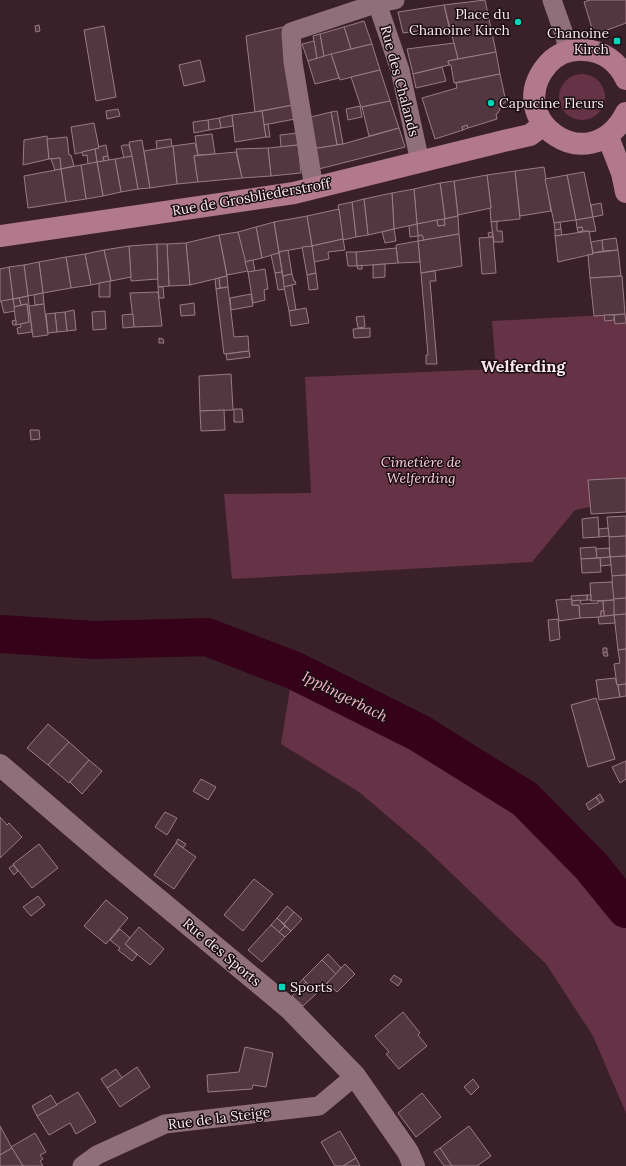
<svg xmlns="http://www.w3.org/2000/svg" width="626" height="1166" viewBox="0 0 626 1166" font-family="Lora,serif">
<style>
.green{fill:#663346}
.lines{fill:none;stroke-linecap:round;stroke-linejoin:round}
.river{stroke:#35021a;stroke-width:38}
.building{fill:#523640;stroke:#9b7b85}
.minor{stroke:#8f707a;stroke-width:19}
.tertiary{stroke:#8f707a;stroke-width:22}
.primary{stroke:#b2788c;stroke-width:22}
.poi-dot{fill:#00d5b7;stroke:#1a0e12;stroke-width:1.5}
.labels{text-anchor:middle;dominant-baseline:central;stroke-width:3;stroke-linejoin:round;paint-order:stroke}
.poi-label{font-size:14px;fill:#fae8ed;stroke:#1a0e12;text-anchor:end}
.street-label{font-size:14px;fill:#fae8ed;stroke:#1a0e12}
.park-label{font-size:14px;font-style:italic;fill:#fbcedc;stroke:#1a0e12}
.water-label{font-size:15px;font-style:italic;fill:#fdbbd0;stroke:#1a0e12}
.quarter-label{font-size:16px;font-weight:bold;fill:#fae8ed;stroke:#1a0e12}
</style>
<rect width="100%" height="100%" fill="#3a2029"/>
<g class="green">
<circle cx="582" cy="97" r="23"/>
<path d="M604,315L605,321L614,320L615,324L626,323V478L588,480L590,507L575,510L532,562L232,579L224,494L311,493L305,377L496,369L492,321Z"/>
<path d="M293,670L419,733L525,799L591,866L626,909V1113L593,1036L546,964L425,848L359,792L281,744Z"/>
</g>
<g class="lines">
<path class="river" d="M0,634L95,640L207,637L293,670L419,733L525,799L591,866L626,909"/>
</g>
<g class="building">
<path d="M485,0L496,52L458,59L444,5Z"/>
<path d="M590,0H626V23L594,35L584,2Z"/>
<path d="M444,5L449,27L403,33L398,12Z"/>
<path d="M364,21L372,44L351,49L344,27Z"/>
<path d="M39,25L40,31L36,32L35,26Z"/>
<path d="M104,26L116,97L96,101L84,30Z"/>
<path d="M283,27L293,105L255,112L246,36Z"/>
<path d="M344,27L351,49L324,57L320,34Z"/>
<path d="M320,34L324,57L317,59L313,36Z"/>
<path d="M314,41L317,59L308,61L302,44Z"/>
<path d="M454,43L458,59L448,61L449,65L413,74L407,49Z"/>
<path d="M372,44L380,70L340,80L331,54Z"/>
<path d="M496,52L500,74L454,83L451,65H449L448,61Z"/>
<path d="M331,54L339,78L315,84L308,61Z"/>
<path d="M200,60L205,81L184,86L179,65Z"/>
<path d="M442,67L446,81L416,88L413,74Z"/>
<path d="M380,70L390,101L361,107L351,77Z"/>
<path d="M500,74L506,102L502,104L498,113L496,114L497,119L468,128L467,125L462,127L463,130L435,139L422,98L457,88L456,83Z"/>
<path d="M390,101L399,128L369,136L362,107Z"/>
<path d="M293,105L295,119L264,125L262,111Z"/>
<path d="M360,106L362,117L348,120L346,109Z"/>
<path d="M118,109L120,116L107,119L106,111Z"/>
<path d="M262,111L266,137L235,142L232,115Z"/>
<path d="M337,111L343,144L337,145L331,112Z"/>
<path d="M331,112L337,145L312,149L307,118Z"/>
<path d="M232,115L233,126L221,128L219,118Z"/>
<path d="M219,118L221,128L209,130L208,120Z"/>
<path d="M208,120L209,130L194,133L193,122Z"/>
<path d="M94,123L99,148L75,154L71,127Z"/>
<path d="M268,124L270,137H266L264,125Z"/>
<path d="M467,125L468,128L463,130L462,127Z"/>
<path d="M399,128L405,147L315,170L312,149L343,144Z"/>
<path d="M297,133L298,145L281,147L280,135Z"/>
<path d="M212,134L215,154L198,155L195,136Z"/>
<path d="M47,136L49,159L23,165L24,140Z"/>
<path d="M67,137L69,155H71L74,166L61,169L60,158L49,159L47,139Z"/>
<path d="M171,139L172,147L157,149L156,141Z"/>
<path d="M142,140L150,188L138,189L129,142Z"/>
<path d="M195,143L198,155L194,156L198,182L177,184L173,146Z"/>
<path d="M106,145L108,156L103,157L104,161L97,162L95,149L99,148L98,147Z"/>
<path d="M124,145H129L132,156L124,158L121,146Z"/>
<path d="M298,145L301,173L271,176L268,148Z"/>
<path d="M173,146L177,184L150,188L144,151Z"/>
<path d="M268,148L271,176L242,178L236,149Z"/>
<path d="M95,149L97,162L88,164L87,155L83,156L82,152Z"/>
<path d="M236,152L242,178L198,182L194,156Z"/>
<path d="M108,156L109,160L104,161L103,157Z"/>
<path d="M132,156L138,189L121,192L115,159Z"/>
<path d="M60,158L61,169L55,170L51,159Z"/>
<path d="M115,159L121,192L103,196L97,162Z"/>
<path d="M97,162L103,196L86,199L81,165Z"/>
<path d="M81,165L86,199L66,202L61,169Z"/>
<path d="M544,167L551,211L520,216L515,171Z"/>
<path d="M61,169L66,202L28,208L24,176Z"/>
<path d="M515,171L520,219L491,222L490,208H491L487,175Z"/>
<path d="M584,172L593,217L576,220L567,175Z"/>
<path d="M487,175L491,208L458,215L454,181Z"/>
<path d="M567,175L576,220L554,223L545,179Z"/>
<path d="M454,181L458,216L445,219L440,183Z"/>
<path d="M440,183L445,219L417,224L414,189Z"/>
<path d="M414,189L417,224L394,229L392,193Z"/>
<path d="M392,193L394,229L368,235L364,199Z"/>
<path d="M364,199L368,235L356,237L352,202Z"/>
<path d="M352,202L356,237L343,240L338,205Z"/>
<path d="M601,203L603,215L593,217L591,205Z"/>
<path d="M339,209L343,239L312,246L307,216Z"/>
<path d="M307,216L312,246L279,252L274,222Z"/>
<path d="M458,216L459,234L424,240L422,235L418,236L417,224L437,220L438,226L445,225L444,219Z"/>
<path d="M593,217L596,231L589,232V231H583L582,227L577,228L576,220Z"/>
<path d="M444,219L445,225L438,226L437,220Z"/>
<path d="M497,221V231H502L503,242H494L491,222Z"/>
<path d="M274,222L279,253L262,258L256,227Z"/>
<path d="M560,222L561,229L555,230L554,223Z"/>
<path d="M417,224L418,236L410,237L409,226Z"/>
<path d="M256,227L262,258L245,262L238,232Z"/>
<path d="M582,227L583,231L578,232L577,228Z"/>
<path d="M394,229L396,241L385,243L382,232Z"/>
<path d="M561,229L562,235L555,236V230Z"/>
<path d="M589,231L593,254L558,262L555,236Z"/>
<path d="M238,232L248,271L227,275L219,235Z"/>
<path d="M492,232L493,237H489L488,233Z"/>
<path d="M459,234L462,266L421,273L418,241Z"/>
<path d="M219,235L227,276L190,285L186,243Z"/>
<path d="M422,235L424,240L418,241V236Z"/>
<path d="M493,237L496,273L482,274L479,238Z"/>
<path d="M616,238L618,250L603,251L602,240Z"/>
<path d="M343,239L345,250L328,252L329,259L314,262L312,246Z"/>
<path d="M602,240L603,251L593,253L591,242Z"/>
<path d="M418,241L420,262L398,263L396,245Z"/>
<path d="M186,243L190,285L169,286L167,244Z"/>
<path d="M157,244L158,279L131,281L129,246Z"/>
<path d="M157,244H167L169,286L158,287Z"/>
<path d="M129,246L131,277L111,281L104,250Z"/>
<path d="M312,246L316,273L307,275L302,247Z"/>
<path d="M396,248L398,263L357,266L356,252Z"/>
<path d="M104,250L111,281L91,285L85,254Z"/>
<path d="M288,250L292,274L283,276L279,252Z"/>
<path d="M618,250L621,276L590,278L588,255L593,254V253Z"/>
<path d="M346,252H356L357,266H348Z"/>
<path d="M279,253L282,272L275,273L271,255Z"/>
<path d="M85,254L91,285L71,288L66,257Z"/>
<path d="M66,257L71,288L43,293L39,262Z"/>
<path d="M253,260L255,271L248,272L245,262Z"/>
<path d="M39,262L43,293L28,296L24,265Z"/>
<path d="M385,264V277L373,278V265Z"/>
<path d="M24,265L28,296L13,299L9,267Z"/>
<path d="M362,265V269H358L357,266Z"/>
<path d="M9,267L13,299L0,302V269Z"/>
<path d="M265,269L268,289L264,290L265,300L253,303L248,272Z"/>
<path d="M435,271L436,281H430L437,364H426V355H428L421,273Z"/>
<path d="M282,272L285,289L278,290L275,273Z"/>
<path d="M316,273L318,289L309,290L307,275Z"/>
<path d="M292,274L294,281H295L296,284L284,287L283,276Z"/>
<path d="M227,276L228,287L220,288L219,278Z"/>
<path d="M622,276L625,314L594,316L590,278Z"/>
<path d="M219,278L220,288L216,289L215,279Z"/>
<path d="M110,281V297H99V283Z"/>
<path d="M292,285L296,310L289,311L284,287Z"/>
<path d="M158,287H163L164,298H159Z"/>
<path d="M228,287L234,337L248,336L249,351L224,354L216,289Z"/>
<path d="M158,292L162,326L134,327L130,293Z"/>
<path d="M43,293L44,304L35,305L34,295Z"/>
<path d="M251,294L253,306L231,310L230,298Z"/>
<path d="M28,296L32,332L18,334L17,328L21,327L20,324L29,322L27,304L21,305L19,298Z"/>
<path d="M19,298L21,305L14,307L13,299Z"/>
<path d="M13,299L15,311L4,313L1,301Z"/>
<path d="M194,303L195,315L181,316L180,305Z"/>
<path d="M27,304L29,322L16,325L14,307Z"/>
<path d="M44,304L48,335L33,337L29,306Z"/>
<path d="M306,308L309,323L291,326L289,311Z"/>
<path d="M74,310L76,330L67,331L65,312Z"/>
<path d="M105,311L106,329L93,330L92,312Z"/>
<path d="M65,312L67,331L57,332L55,313Z"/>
<path d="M55,313L57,332L48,333L46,314Z"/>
<path d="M133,314L134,327L123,328L122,315Z"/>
<path d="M625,314L626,323L615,324L614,315Z"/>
<path d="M604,315H614V320L605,321Z"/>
<path d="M364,316L365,327L358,328L356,317Z"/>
<path d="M16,320V325H13L12,321Z"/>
<path d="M370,328V337L354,338L353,329Z"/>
<path d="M159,338L163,339L164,343H159Z"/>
<path d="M249,351L250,357L227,360L226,354Z"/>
<path d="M231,374L233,410L200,411L199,376Z"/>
<path d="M234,409H242L243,422H234Z"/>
<path d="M224,410L225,430L201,431L200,411Z"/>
<path d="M30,430H39L40,439L31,440Z"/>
<path d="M626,478V512L591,514L588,480Z"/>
<path d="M626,516V536L609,537L607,517Z"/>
<path d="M598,517L599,537L583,538L582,519Z"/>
<path d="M608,528L609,536L599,537V529Z"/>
<path d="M626,536V556L610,557L609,537Z"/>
<path d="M596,547L597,558L581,559L580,548Z"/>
<path d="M609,548L610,557L597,558L596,549Z"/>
<path d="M626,556V575L612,576L610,557Z"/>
<path d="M610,557L611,565L601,566L600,558Z"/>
<path d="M600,558L601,572L582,573L581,559Z"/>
<path d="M626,575V598L613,599L612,576Z"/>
<path d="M612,582L614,600L591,601L590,583Z"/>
<rect x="587" y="595" width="4" height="5"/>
<path d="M587,595V600L572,601L571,596Z"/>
<path d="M626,598V614L614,615L613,599Z"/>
<path d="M572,599V605H579L580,618L559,621L556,600Z"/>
<path d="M580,600L581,604L598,603V601H603L604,611H601V617L580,618L579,605H572V601Z"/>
<path d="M614,600V615L604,616L603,601Z"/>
<path d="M601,611H604V616L601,617Z"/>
<path d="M626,614V649L618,650L614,615Z"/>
<path d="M614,615L615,623L599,624L598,617Z"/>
<path d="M558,619L560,639L550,641L548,620Z"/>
<path d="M603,648H607V652L603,653Z"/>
<path d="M626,649V684L617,685L614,664L620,663L618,650Z"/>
<path d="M607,652L608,656H604L603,653Z"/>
<path d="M615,678L617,685H618L620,697L599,700L596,680Z"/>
<path d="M626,684V696L620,697L618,685Z"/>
<path d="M596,698L615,759L588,767L571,705Z"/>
<path d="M48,724L69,742L48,765L27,748Z"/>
<path d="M69,742L89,760L69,783L48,765Z"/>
<path d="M89,760L102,771L82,794L70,782Z"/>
<path d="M626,761V779L620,783L612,767Z"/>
<path d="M201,779L216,787L208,800L193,791Z"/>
<path d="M600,794L604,801L600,803L596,797Z"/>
<path d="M596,797L600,803L589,810L586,804Z"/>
<path d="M165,812L177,818L167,835L155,827Z"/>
<path d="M0,817L7,825L9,823L22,837L0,858Z"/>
<path d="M178,839L186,844L183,848L176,843Z"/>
<path d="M176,843L196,857L174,889L154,875Z"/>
<path d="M39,844L58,868L32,888L13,864Z"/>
<path d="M13,865L18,871L14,875L9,868Z"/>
<path d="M254,879L273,894L243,931L224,915Z"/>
<path d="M38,896L45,905L31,916L23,907Z"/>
<path d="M106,900L128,918L106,944L84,926Z"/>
<path d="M287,906L294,912L284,924L277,918Z"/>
<path d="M294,912L302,919L291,931L284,924Z"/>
<path d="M277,918L285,926L279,932L271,925Z"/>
<path d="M271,925L285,937L262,962L248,950Z"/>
<path d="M285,926L291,931L285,937L279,932Z"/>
<path d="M139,927L164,949L150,965L125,944Z"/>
<path d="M120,929L130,938L125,944L137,955L132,961L118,950L120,948L110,940Z"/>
<path d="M328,954L341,968L336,974L322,960Z"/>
<path d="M322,960L336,974L317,993L303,979Z"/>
<path d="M345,964L355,974L337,992L327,983Z"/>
<path d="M394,975L402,980L398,986L390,980Z"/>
<path d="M303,979L306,982L299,988L297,986Z"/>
<path d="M306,982L317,993L303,1006L292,996Z"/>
<path d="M403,1012L420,1033L418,1035L427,1046L399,1069L386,1054L389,1052L375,1036Z"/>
<path d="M245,1047L273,1053L266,1087L253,1085L252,1089L208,1092L207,1075L239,1072Z"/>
<path d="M137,1067L150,1087L120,1107L107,1088Z"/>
<path d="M116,1069L122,1078L107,1088L101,1079Z"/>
<path d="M473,1079L479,1087L471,1095L464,1087Z"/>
<path d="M78,1092L96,1122L76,1134L70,1123L49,1135L37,1116Z"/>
<path d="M422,1093L441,1117L416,1137L398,1113Z"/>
<path d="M51,1095L57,1105L37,1116L32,1106Z"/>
<path d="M0,1126L12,1148L0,1155Z"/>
<path d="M469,1126L491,1156L477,1166H452L440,1148Z"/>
<path d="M340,1131L356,1158L343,1166H335L321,1142Z"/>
<path d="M35,1133L46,1152L40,1155L43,1159L40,1161L43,1166H23L11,1147Z"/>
<path d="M12,1148L23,1166H0V1155Z"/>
<path d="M440,1148L452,1166H444L434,1152Z"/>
<path d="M356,1158L360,1166H343Z"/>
</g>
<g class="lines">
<g class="minor">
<path d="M376,0L400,70L420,162"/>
<path d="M552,0L565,37L568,51"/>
<path d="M314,188L293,62L291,32L378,3L395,0"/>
<path d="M82,1166L97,1155L165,1124L319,1106L355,1076"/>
</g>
<path class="tertiary" d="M0,765L112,861L290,1009L355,1076L408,1152L414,1166"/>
<g class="primary">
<path d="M626,79C618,62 603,51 584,50C570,49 557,54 548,64C500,119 590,183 626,113"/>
<path d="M608,137L622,173L626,192"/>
<path d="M0,236L294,193L508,140L530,135L543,125"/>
</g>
</g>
<g class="poi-dot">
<circle cx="518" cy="22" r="4"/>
<rect x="613" y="37" width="8" height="8" rx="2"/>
<circle cx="491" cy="103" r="4"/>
<rect x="278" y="983" width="8" height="8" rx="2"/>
</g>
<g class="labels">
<g class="poi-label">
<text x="510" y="14">Place du<tspan x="510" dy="16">Chanoine Kirch</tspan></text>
<text x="609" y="33">Chanoine<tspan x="609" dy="16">Kirch</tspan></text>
<text x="499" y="103" text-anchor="start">Capucine Fleurs</text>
<text x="290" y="987" text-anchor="start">Sports</text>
</g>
<g class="street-label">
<text transform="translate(400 81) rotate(75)">Rue des Chalands</text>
<text transform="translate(251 197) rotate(-10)">Rue de Grosbliederstroff</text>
<text transform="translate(222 952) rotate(40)">Rue des Sports</text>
<text transform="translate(219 1118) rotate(-7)">Rue de la Steige</text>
</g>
<g class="park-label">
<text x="421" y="462">Cimetière de<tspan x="421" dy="16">Welferding</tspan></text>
</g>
<g class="water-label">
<text transform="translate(345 696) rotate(27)">Ipplingerbach</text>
</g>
<g class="quarter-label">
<text x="523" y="366">Welferding</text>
</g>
</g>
</svg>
